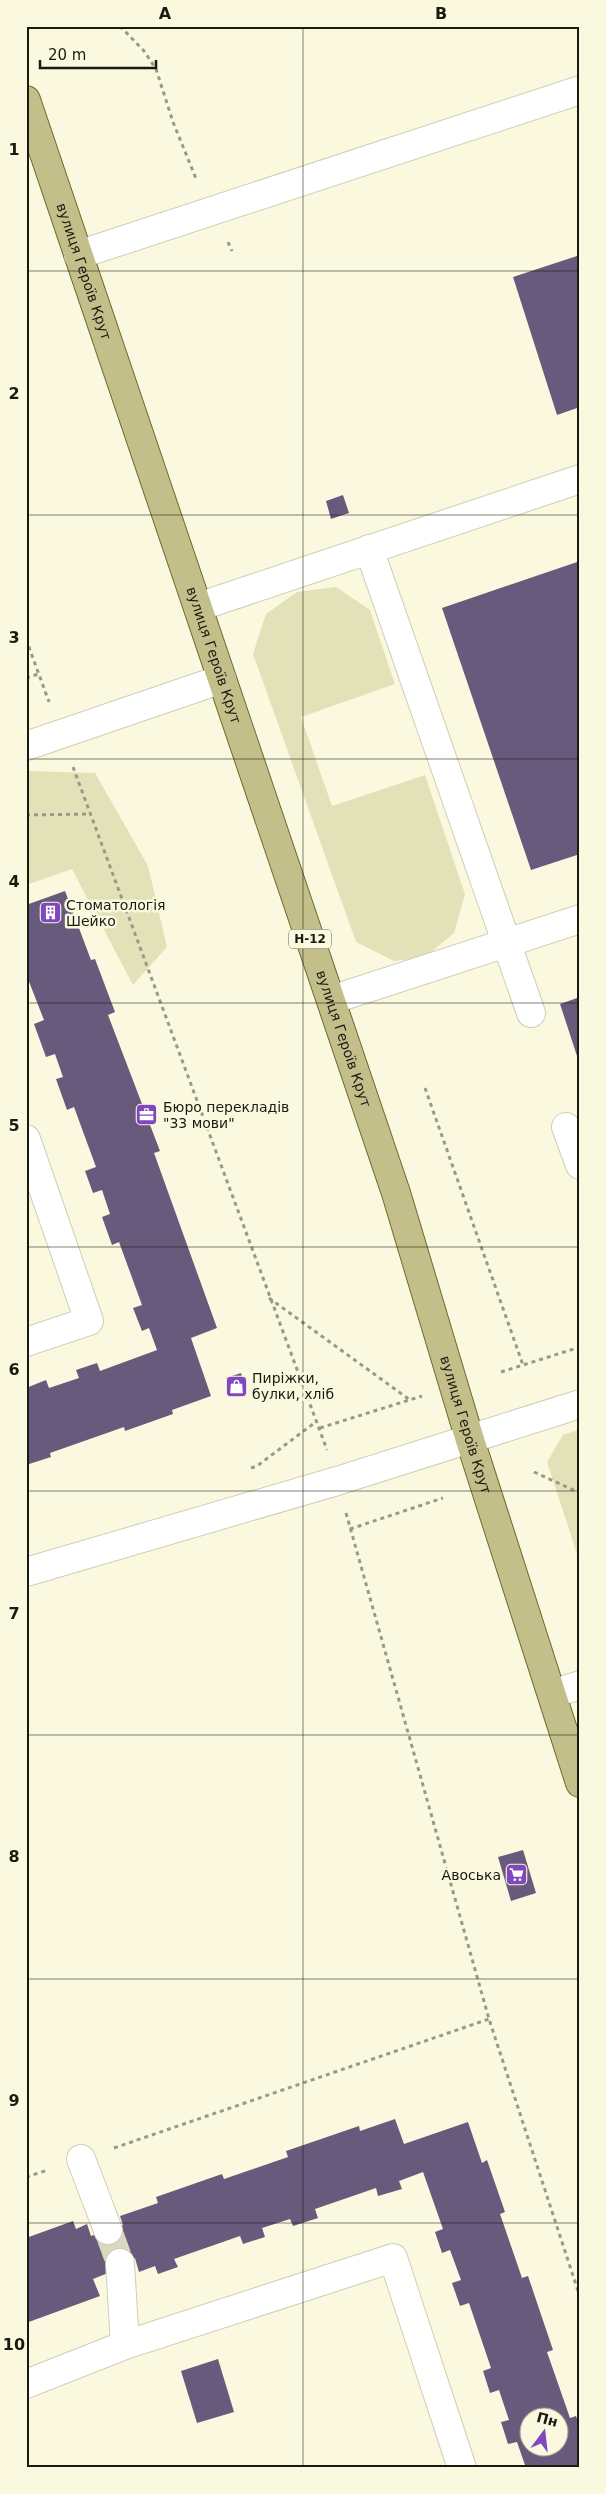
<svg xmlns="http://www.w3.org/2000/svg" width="606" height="2494" viewBox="0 0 606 2494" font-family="'DejaVu Sans',sans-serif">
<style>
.green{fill:#e2e1b7}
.building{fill:#675a7d;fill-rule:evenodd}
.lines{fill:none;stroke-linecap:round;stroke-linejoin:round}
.minor-tunnel{stroke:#d9d8c1;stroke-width:28;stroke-dasharray:28 14;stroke-linecap:butt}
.minor-casing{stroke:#cfcfb6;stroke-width:30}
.major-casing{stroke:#6e6a2d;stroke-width:30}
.path{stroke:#9a9987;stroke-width:3;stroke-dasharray:4 4;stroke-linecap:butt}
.minor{stroke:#fff;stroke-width:28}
.major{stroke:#c3bf8a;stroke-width:28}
.grid{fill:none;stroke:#1b1a11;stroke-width:1;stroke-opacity:0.55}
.labels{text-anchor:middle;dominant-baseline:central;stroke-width:5;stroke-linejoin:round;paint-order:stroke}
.shield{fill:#faf9e0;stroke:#5e5d4f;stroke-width:1}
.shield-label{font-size:12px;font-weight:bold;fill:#1b1a11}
.street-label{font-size:14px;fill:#1b1a11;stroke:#faf9e0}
.poi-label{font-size:14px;fill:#1b1a11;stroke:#faf9e0;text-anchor:start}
.neatline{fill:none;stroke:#1b1a11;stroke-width:2}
.grid-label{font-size:16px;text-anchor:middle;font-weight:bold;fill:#1b1a11}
</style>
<rect width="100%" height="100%" fill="#faf9e0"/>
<g class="green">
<path d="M336,587L370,610L395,684L301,717L332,806L425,775L465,894L454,933L425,957L394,961L356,942L253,654L266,614L297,592Z"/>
<path d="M28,771L95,773L148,866L167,947L133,985L72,869L26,885V773Z"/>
<path d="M580,1429V1563L547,1462L563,1435Z"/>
</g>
<g class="building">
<path d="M580,255V407L557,415L513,277Z"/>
<path d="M343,495L349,513L331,519L326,501Z"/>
<path d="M580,561V854L531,870L442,608Z"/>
<path d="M65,891L91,960L95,959L115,1012L108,1015L160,1151L154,1153L217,1328L191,1338L211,1396L172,1410L173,1414L125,1431L124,1427L50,1453L51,1457L26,1465V1388L46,1380L49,1388L79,1378L76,1370L97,1363L100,1371L157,1350L149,1328L142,1331L133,1308L142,1305L119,1242L112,1245L102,1217L110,1214L102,1190L93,1193L85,1171L96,1167L74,1107L67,1110L56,1079L63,1077L55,1054L46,1057L34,1024L44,1020L26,974V905Z"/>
<path d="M580,997V1062H579L560,1004Z"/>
<path d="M241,1373L246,1394L233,1397L226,1378Z"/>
<path d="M523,1850L536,1893L511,1901L498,1857Z"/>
<path d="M395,2119L404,2144L468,2122L482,2163L487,2160L505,2212L500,2214L522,2278L528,2276L553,2350L547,2352L570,2418L576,2416L580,2427V2468H526L517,2442L508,2444L501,2422L509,2420L499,2390L490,2393L483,2371L491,2368L469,2303L460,2306L452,2283L461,2280L450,2250L442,2253L435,2232L443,2229L423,2172L399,2181L402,2189L378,2196L376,2188L315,2209L318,2218L293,2226L290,2219L262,2228L265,2237L243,2244L240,2236L174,2259L178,2267L158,2274L155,2266L139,2272L135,2258L107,2268L108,2273L93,2279L100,2296L26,2323V2238L73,2221L76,2229L87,2224L91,2236L123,2225L120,2216L158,2203L156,2197L222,2174L224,2179L288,2157L286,2151L359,2126L360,2131ZM528,2416H558V2446H528Z"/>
<path d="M218,2359L234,2412L197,2423L181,2371Z"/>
</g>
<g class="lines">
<path class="minor-tunnel" d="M108,2230L120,2263"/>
<defs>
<g id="minor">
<path d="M78,255L580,90"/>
<path d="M369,549L531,1013"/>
<path d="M198,607L580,479"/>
<path d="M26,746L222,679"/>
<path d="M331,1000L580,919"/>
<path d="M566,1127L580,1165"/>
<path d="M26,1139L89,1321L26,1342"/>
<path d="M26,1572L337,1481L580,1404"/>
<path d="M552,1694L580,1685"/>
<path d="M81,2159L108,2230"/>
<path d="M120,2263L125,2345"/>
<path d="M26,2384L125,2345L393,2258L462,2468"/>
</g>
<g id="major">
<path id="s1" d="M26,100L396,1193L470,1440L580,1783"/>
</g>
</defs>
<use href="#minor" class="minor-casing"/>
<use href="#major" class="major-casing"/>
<g class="path">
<path d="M120,26L144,51L156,69L173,122L197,181"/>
<path d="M228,242L232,251"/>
<path d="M26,639L49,702"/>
<path d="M26,678L38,674"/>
<path d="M73,767L327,1450"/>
<path d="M26,815L90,814"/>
<path d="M425,1088L523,1365"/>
<path d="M269,1298L410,1400"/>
<path d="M501,1372L580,1347"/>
<path d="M320,1428L422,1396"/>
<path d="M251,1468L257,1466L317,1421"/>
<path d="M534,1472L580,1493"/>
<path d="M346,1513L489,2019L580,2297"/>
<path d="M350,1529L443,1498"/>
<path d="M114,2148L489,2019"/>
<path d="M26,2177L48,2170"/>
</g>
<use href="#minor" class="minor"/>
<use href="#major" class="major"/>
</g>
<path class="grid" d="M303,26V2468M26,271H580M26,515H580M26,759H580M26,1003H580M26,1247H580M26,1491H580M26,1735H580M26,1979H580M26,2223H580"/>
<defs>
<symbol id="building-square" viewBox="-11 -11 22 22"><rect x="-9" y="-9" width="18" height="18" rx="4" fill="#7f48bf" stroke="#faf9e0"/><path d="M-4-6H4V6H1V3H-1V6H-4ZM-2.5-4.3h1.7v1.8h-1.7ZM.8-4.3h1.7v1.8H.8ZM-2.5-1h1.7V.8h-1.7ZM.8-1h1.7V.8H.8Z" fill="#fff"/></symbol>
<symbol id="office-square" viewBox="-11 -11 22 22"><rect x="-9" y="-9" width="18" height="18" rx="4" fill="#7f48bf" stroke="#faf9e0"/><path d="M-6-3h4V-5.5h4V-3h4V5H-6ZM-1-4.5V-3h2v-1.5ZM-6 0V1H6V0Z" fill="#fff"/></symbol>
<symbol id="shop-square" viewBox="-11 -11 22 22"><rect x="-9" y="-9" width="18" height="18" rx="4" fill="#7f48bf" stroke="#faf9e0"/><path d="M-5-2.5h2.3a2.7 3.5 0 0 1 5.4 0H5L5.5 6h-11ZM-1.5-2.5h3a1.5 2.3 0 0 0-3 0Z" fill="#fff"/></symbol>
<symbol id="supermarket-square" viewBox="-11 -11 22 22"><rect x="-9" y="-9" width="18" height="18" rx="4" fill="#7f48bf" stroke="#faf9e0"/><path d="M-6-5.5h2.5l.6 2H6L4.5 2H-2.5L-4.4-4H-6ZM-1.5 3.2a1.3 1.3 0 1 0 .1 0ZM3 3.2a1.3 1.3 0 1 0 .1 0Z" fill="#fff"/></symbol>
</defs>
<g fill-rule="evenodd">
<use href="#building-square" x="38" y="900" width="25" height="25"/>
<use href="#office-square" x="134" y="1102" width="25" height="25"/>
<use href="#shop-square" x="224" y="1374" width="25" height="25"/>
<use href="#supermarket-square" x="504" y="1862" width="25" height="25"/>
</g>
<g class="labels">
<rect class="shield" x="289" y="929.5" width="42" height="19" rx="4"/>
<g class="shield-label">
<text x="310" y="939">Н-12</text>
</g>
<g class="street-label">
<text stroke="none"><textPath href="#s1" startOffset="181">вулиця Героїв Крут</textPath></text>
<text stroke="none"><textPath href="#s1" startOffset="586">вулиця Героїв Крут</textPath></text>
<text stroke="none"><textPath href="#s1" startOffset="991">вулиця Героїв Крут</textPath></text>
<text stroke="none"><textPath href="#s1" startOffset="1396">вулиця Героїв Крут</textPath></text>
</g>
<g class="poi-label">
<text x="66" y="905">Стоматологія<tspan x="66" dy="16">Шейко</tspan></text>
<text x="163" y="1107">Бюро перекладів<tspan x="163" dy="16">"33 мови"</tspan></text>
<text x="252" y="1378">Пиріжки,<tspan x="252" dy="16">булки, хліб</tspan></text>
<text x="501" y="1875" text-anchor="end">Авоська</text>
</g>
</g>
<rect width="606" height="2494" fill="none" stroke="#faf9e0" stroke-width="55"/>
<g transform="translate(544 2432) rotate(15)"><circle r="24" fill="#faf9e0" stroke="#a1a08d"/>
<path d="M0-4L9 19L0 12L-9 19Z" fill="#7f48bf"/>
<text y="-8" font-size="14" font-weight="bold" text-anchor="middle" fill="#1b1a11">Пн</text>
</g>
<path d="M40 60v8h116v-8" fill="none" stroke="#1b1a11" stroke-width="2.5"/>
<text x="48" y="60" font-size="15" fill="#1b1a11" stroke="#faf9e0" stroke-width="4" paint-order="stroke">20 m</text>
<rect x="28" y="28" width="550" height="2438" class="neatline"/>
<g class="grid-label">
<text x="165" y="19">A</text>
<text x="441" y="19">B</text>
<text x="14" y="155">1</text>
<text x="14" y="399">2</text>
<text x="14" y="643">3</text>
<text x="14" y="887">4</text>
<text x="14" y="1131">5</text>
<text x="14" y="1375">6</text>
<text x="14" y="1619">7</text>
<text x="14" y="1862">8</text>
<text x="14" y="2106">9</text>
<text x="14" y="2350">10</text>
</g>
</svg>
